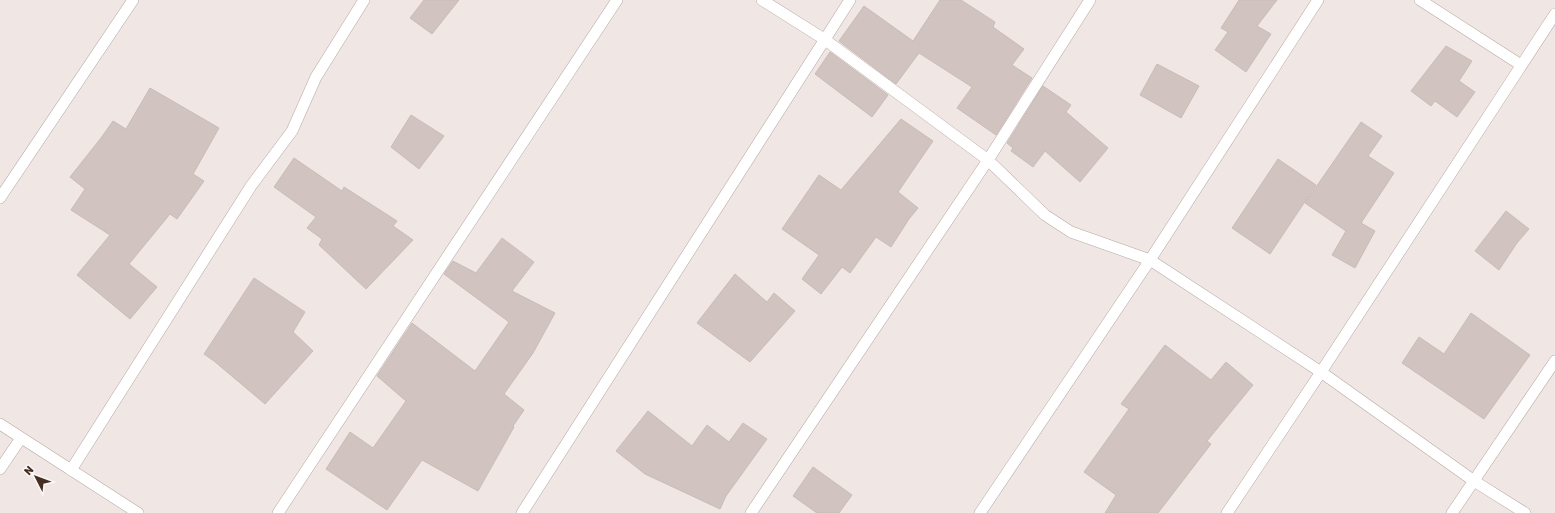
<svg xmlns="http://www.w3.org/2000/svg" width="1555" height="513" viewBox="0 0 1555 513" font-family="Rubik,sans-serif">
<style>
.building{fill:#d1c3c0;stroke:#cabbb6}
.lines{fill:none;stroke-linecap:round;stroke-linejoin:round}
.minor-casing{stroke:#b6a8a2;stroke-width:12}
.minor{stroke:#fff;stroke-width:11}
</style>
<rect width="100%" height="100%" fill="#f0e7e5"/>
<g class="building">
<path d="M424,0H459L432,34L410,18Z"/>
<path d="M940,0H961L995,22L993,27L1024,49L1012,65L1032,78L996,135L957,108L972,87L919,53L896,84L839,41L864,6L913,41Z"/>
<path d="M1239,0H1277L1257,26L1271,34L1246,72L1215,50L1228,32L1221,28Z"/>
<path d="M1446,46L1472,61L1459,81L1475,92L1457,117L1435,101L1431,106L1411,91Z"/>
<path d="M830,52L888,95L872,117L815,74Z"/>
<path d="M1157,64L1199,86L1181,118L1140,95Z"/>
<path d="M1043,86L1071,105L1066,112L1108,148L1080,182L1045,151L1033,167L1011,151L1013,148L1007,143Z"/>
<path d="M150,88L219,128L193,174L204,181L177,219L170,214L129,264L157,287L130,319L77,275L110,235L71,210L85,189L70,177L101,138L113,121L126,129Z"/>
<path d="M411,115L444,136L419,169L391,147Z"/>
<path d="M901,119L933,141L898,192L918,208L909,219L891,247L876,237L850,273L842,267L821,294L802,279L819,255L782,229L819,175L841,190Z"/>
<path d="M1361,122L1382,136L1368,156L1394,173L1361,223L1375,231L1355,268L1332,255L1346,231L1305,203Z"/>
<path d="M294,158L342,191L344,187L397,221L393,226L413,240L366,289L319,245L322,239L307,228L316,217L274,187Z"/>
<path d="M1278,159L1316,185L1270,254L1232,228Z"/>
<path d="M1506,211L1529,229L1517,243L1499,270L1475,251Z"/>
<path d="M502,238L534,262L512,291L555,313L533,353L504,394L524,410L513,426L514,427L478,491L422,460L387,510L326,469L350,432L373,448L406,401L377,376L412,323L475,371L509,322L444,274L453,261L476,273Z"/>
<path d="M735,274L767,302L774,293L795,311L750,362L697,323Z"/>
<path d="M254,278L305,312L293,332L313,351L265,404L214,361L204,354Z"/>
<path d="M1471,313L1530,355L1484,419L1402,363L1419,337L1444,354Z"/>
<path d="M1165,345L1211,380L1226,362L1253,385L1207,441L1211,444L1158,513H1105L1116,495L1084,472L1129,409L1121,404Z"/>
<path d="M648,411L692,446L707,425L729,442L743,423L767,439L726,496L720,509L645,474L616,451Z"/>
<path d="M813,467L852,495L839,513H817L793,496Z"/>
</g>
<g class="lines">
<defs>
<g id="minor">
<path d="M762,0L824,39L988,160L1045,215L1071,232L1150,260L1321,372L1474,481L1525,513"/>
<path d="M1420,0L1521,65"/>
<path d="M0,198L133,0"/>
<path d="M0,424L138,513"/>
<path d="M0,469L21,438"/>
<path d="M71,470L251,186L292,131L316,77L364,0"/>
<path d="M278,513L617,0"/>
<path d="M522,513L850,0"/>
<path d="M751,513L988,160L1090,0"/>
<path d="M980,513L1150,260L1318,0"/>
<path d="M1227,513L1321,372L1555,14"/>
<path d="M1452,513L1555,361"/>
</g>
</defs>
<use href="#minor" class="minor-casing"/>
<use href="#minor" class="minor"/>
</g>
<g transform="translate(36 477) rotate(312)" stroke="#fbf7f6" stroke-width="3" paint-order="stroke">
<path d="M0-3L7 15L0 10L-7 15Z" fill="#442e21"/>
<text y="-6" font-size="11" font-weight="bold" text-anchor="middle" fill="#442e21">N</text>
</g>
</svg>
